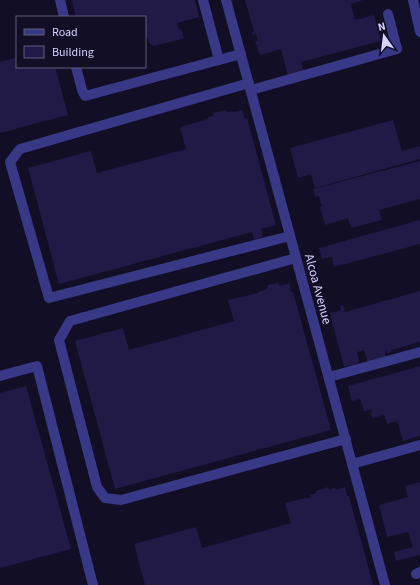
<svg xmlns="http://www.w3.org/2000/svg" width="420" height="585" viewBox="0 0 420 585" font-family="'Source Sans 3',sans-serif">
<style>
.building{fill:#211a47}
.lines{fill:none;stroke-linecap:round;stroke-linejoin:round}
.minor{stroke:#383886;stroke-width:10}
.labels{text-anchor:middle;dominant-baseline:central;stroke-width:3;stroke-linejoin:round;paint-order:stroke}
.street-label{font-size:13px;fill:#d6d3ff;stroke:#110e26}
</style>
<rect width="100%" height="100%" fill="#110e26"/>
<g class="building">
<path d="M72,0H195L199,17L177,23L179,29H181L184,37L182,39L154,46L149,43L147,37H145V17H76Z"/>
<path d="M245,0H363L351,4L355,20L374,15L381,41L301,62L304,72L288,76L281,49L260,55L255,41H258L256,34L253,35L252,32L254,31Z"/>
<path d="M17,57V67H55L68,115L0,133V62Z"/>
<path d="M226,110V112L233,111V112L242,110L245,119L247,118L276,225L261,229L263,237L254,240L252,232L59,284L28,168L91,151L97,173L186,149L180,127L208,119V117L214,116L213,113Z"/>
<path d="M393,120L402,151L420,146V159L315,188L311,174L298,178L290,148Z"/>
<path d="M420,161V199L379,210L382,220L351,228L348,218L325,225L320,207H322L319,196L315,197L313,189Z"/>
<path d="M420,220V244L334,267L332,257L322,259L319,248Z"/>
<path d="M278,283L280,286L289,283L291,292H293L331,430L115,489L75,341L123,328L129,350L234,321L228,300L258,293V292L267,289L268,285Z"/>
<path d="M420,291V342L391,350L392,352L387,353V351L385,352L386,358L368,363L364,350L357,352L359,361L357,364L344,367L330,313L341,310L340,306L343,305L345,312Z"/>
<path d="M420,366V436L403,441L397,421L387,424L384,415L373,418L370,413L372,412L371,410L364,411L360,399L352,401L348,386Z"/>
<path d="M26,386L71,549L0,568V393Z"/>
<path d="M420,482V555L396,561L394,552L413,547L408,532L387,537L379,505L408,497L405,486Z"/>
<path d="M328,487L329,490L335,488L336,490L345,487L347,496H349L373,585H145L134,544L196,527L202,548L291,523L285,503L311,497L310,495L316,493V491Z"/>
</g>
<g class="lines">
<g class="minor">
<path d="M60,0L64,17"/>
<path d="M203,0L219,60"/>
<path d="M226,0L385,585"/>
<path d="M413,0L420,32"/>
<path d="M76,67L82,90L85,96L241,54"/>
<path d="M249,83L20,149L10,162L49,298L290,236"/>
<path d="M251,90L397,49L388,14"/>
<path d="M296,258L70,321L59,340L97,487L105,498L121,500L346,439"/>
<path d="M0,376L37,366L93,585"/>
<path d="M329,377L420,352"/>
<path d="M352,464L420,445"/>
<path d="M416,574L420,572"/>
</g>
</g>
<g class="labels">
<g class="street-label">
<text transform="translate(318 289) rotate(75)">Alcoa Avenue</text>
</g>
</g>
<rect x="16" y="16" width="130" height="52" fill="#110e26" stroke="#605d7d"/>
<rect x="24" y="29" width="20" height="6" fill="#383886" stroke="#605d7d"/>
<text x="52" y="36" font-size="12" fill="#d6d3ff">Road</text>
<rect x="24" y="46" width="20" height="12" fill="#211a47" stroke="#605d7d"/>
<text x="52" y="56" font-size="12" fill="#d6d3ff">Building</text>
<g transform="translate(384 36) rotate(346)" stroke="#110e26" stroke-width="3" paint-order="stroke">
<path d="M0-3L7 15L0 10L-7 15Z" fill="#d6d3ff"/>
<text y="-6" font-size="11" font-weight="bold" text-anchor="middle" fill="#d6d3ff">N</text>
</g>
</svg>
